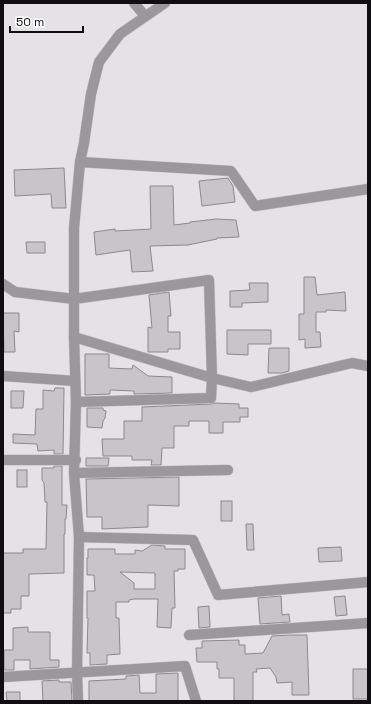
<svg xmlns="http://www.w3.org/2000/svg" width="371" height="704" viewBox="0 0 371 704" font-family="'Space Grotesk',sans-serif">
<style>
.building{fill:#c7c4ca;stroke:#8b888e;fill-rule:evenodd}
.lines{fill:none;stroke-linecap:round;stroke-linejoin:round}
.street-casing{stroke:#c2bfc5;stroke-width:11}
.street{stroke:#9a989b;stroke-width:10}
</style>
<rect width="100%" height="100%" fill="#e4e1e7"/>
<g class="building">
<path d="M64,168L66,208H52L51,194L15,196L14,170Z"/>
<path d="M228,178L233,186L235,202L202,206L199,181Z"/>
<path d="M150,186H173L174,225L190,223V222L216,219L236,220L239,237L217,238V239L188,245L150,246L153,271L132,272L130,250L96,255L94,232L115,229V231L151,229Z"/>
<path d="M26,242H45V253H27Z"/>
<path d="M304,277H315L317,295L345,292L346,311L326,310V312H316V332H320L321,347L305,348V339L299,340V314H304Z"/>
<path d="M249,283H268V302L242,303V307H230V291L250,290Z"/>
<path d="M169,292L171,316H168V332H180V349H168V352H148V327L152,328L149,295Z"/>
<path d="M3,313H19V332L14,331L15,352H4Z"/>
<path d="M227,330H271V344H248V355L227,354Z"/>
<path d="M269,348H289V371L282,373H268Z"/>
<path d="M85,354H109V368L132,369L133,365L148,376L172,377V393L134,394V391L110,390V394L85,395Z"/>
<path d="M55,388H64L63,454H54V450L38,451L37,444L13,443V434L35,435L36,409H43V390L54,391Z"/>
<path d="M11,391H24L23,408H11Z"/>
<path d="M215,403L239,404V408H248V417H240V422H223V433H209V421H189V426H174V448H162L161,465H151L152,460H132V456H103L102,439H124V421H142V407L211,404Z"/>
<path d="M87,408H103V410L106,411L105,418L103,421L102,428L87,427Z"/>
<path d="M86,458H109L108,466H86Z"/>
<path d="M54,466H62V505H67L66,519H65V534H64V573L29,574V596H21V609H11V613H3V553H23V549H46L47,502H45L44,483L42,480V468H54Z"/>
<rect x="17" y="470" width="10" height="17"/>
<path d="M179,477V506L148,505V527L102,529V517H87L86,479Z"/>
<rect x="221" y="501" width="11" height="20"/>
<path d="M246,524H253L254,550H247Z"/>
<path d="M152,545L165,546V549H185V569H178V571H174L175,608H172L171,628L157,627L158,599H134L129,600V602H116V618H119L120,654L107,655V664L90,665V653H87L88,618H87V591H95L94,575H87V558H88V549H115V554H135V550L142,551ZM120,572L155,573V589H134V583Z"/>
<path d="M341,547L342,561L319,562L318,548Z"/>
<path d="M281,596L282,615L289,614L290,622L260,624L258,598Z"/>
<path d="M345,596L347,615L336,616L334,597Z"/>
<path d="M209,606L210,627L199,628L198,607Z"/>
<path d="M28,627V632H50V660H59V667L30,669V660H14V670H4V650H13V628Z"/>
<path d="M291,635H307L309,695H292V682L277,683L276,677L270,668L256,669L257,672H253V701H234V678H219V669H217V662H197L196,648H202V641L239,640V645H245V654L263,653L272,636Z"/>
<rect x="353" y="669" width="15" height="30"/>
<path d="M178,673V701H89V681L126,679V676L139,675L140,693H156V674Z"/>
<path d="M59,680V682H71L72,701H43L42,681Z"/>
<path d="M6,692H20V701H7Z"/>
</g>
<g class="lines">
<defs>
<g id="street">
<path d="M134,3L145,16"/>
<path d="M80,162L231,171L255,206L368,189"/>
<path d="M3,284L15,292L74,299L209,280L212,378L211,398L76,402"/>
<path d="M74,337L212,378L251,387L352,363L368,366"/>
<path d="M3,376L75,381"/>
<path d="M3,460H76"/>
<path d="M74,473L228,470"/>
<path d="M79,537L193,540L218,595L368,582"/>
<path d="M189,635L368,623"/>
<path d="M3,677L185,666L196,701"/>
<path d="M78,701L77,673L79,537L74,473L76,402L74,337V228L80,162L84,143L91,94L99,62L120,34L165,3"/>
</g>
</defs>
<use href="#street" class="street-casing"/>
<use href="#street" class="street"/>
</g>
<rect width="371" height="704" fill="none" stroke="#0f0e10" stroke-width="8"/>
<path d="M10 26v6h73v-6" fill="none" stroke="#0f0e10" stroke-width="2"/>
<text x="16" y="26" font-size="12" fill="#0f0e10" stroke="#ffffff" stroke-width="3" paint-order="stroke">50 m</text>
</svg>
